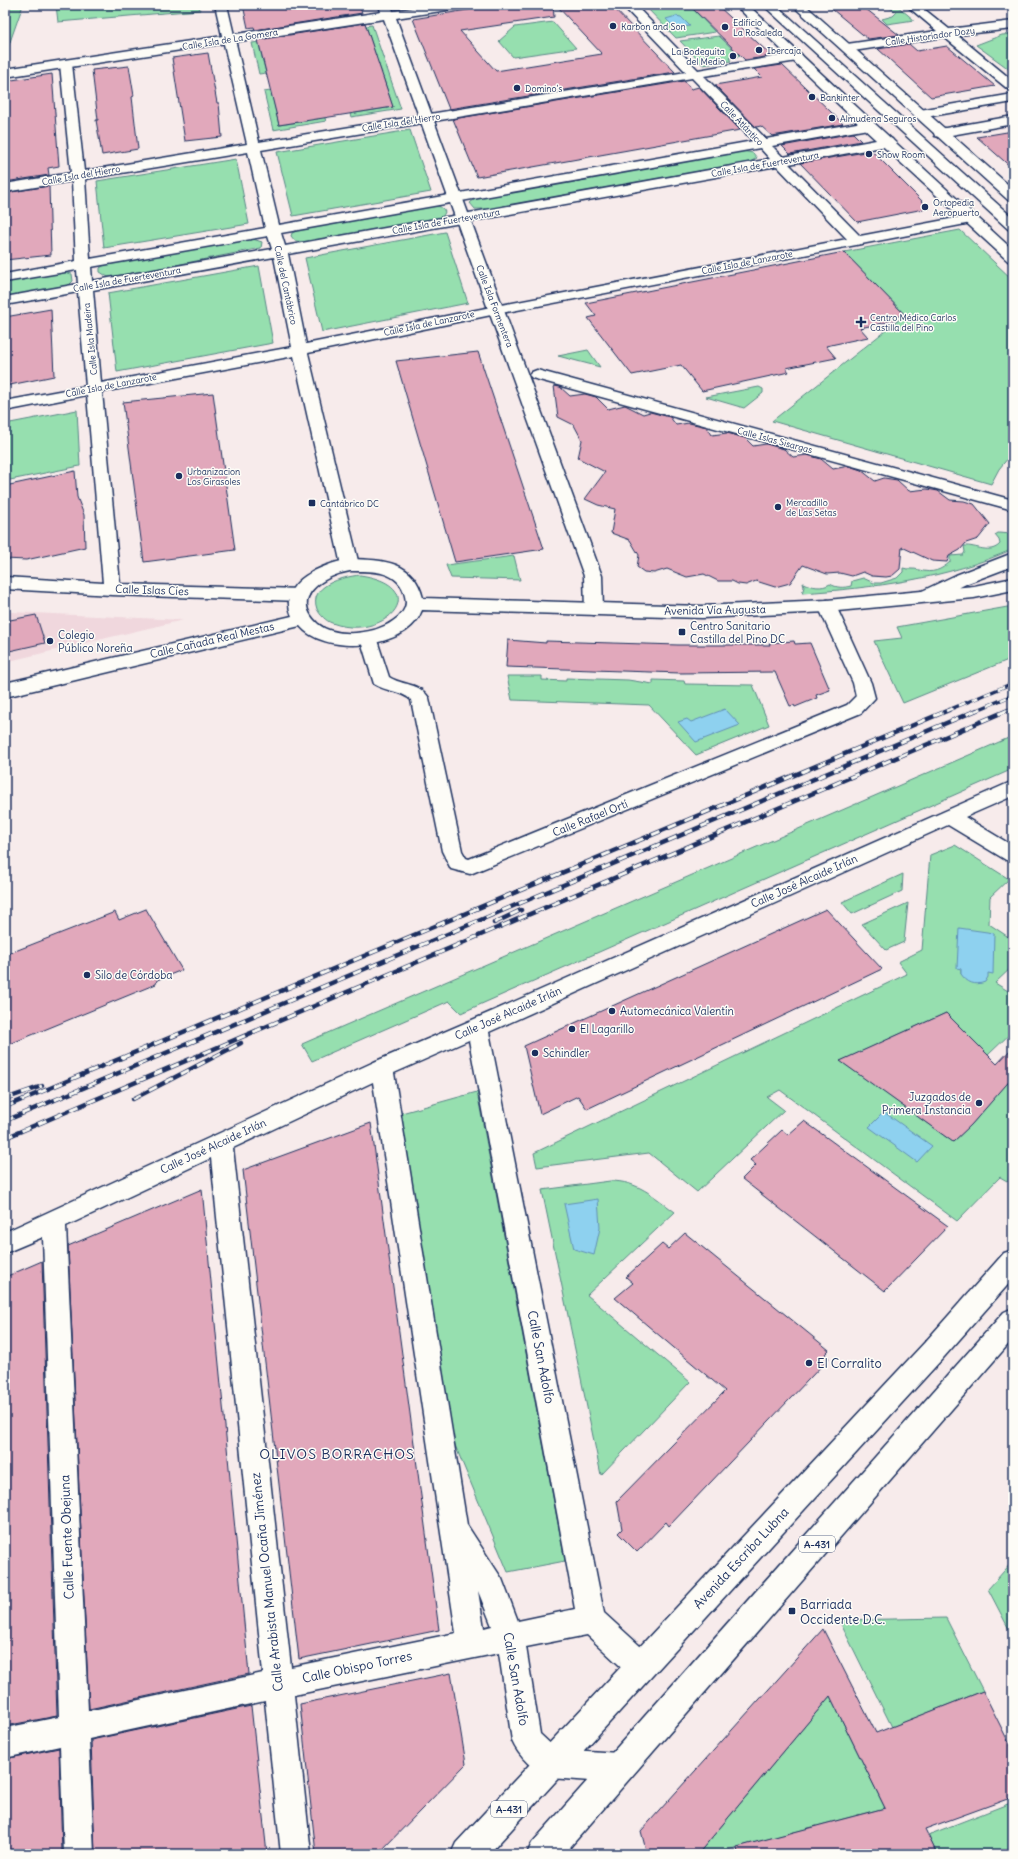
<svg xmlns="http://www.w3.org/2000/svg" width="1018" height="1859" viewBox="0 0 1018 1859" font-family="Delius,sans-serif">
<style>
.built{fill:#f0d7dd}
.green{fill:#96dfaf;stroke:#588786;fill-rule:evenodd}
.water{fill:#8ed1ef;stroke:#6090b5}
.building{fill:#e1a8bb;stroke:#1b2f5e}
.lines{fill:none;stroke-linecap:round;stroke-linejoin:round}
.street-casing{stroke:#1b2f5e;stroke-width:3}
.secondary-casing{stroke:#1b2f5e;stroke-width:3}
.primary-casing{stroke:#1b2f5e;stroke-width:3}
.street{fill:#fdfcf7;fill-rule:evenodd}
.secondary{fill:#fdfcf7;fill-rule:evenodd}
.primary{fill:#fdfcf7;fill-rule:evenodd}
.rail-far1-casing{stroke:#1b2f5e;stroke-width:3.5}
.rail-casing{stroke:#1b2f5e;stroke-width:4.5}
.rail-far1{stroke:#fdfcf7;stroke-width:2.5;stroke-dasharray:7;stroke-linecap:butt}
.rail{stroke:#fdfcf7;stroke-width:3;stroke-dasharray:9;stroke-linecap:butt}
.poi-dot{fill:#1b2f5e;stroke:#fdfcf7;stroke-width:1.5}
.labels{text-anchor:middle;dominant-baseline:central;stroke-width:3;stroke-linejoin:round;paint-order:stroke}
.far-poi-label{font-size:9px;fill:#1b2f5e;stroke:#fdfcf7;text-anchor:start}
.far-street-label{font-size:9px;fill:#1b2f5e;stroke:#fdfcf7}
.shield{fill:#fdfcf7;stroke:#5f6c8c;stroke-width:1}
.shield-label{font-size:10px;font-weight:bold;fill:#1b2f5e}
.street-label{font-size:11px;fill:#1b2f5e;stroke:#fdfcf7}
.poi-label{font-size:11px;fill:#1b2f5e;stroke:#fdfcf7;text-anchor:start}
.near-street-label{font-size:13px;fill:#1b2f5e;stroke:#fdfcf7}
.near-poi-label{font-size:13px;fill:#1b2f5e;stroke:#fdfcf7;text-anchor:start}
.near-neighbourhood-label{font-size:14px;letter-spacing:1px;fill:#1b2f5e;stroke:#fdfcf7}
</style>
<rect width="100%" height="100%" fill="#f7ebeb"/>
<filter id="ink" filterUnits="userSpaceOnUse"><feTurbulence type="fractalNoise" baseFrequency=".025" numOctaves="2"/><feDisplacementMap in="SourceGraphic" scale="8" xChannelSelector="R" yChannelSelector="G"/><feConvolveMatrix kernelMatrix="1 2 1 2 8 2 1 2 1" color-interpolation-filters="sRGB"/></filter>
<g filter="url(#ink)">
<path class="built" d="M11,612L183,620L5,662V614Z"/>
<g class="green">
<path d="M5,5H23L5,56Z"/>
<path d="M56,5H199L200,10L58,22Z"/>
<path d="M644,5H689L715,32L676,38Z"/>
<path d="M884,5H896L914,20L887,24L882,19L893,16L897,12Z"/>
<path d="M553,22L576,48L513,57L499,41L515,27Z"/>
<path d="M372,25L401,109L351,117L347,102L352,101L355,113L393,107L383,77L346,83L350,95H345L343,87L310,90L305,72L287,73L286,70L303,67L300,55H305L308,63L332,60L331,52H337L340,62L376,56L367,29L331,34L335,46L329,47L325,32ZM377,60L382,73L345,79L341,65ZM319,65L330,66L326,71L335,77L334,82L322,87L315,85L322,79L313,73C312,69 315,67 319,65Z"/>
<path d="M1013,34V72L976,45L1002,35Z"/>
<path d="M301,36L259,45L266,73L259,74L252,43Z"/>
<path d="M719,36L740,56L729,58L731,61L703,65L680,41Z"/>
<path d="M290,88L272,95L279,125L307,121V119H318L320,105L326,121L273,130L264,92Z"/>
<path d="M410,130L431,192L293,216L277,152Z"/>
<path d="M742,151L753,153L757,158L750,162L489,209H475L470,203L476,198Z"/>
<path d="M236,159L249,224L104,248L97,181Z"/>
<path d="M429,206C436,206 442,205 445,212L443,216L436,219L305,242L295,241L291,236L292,233L301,229Z"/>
<path d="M960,230L1013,280V452L999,469L991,484L772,421L905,315L844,252Z"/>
<path d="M445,232L468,303L322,332L305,258Z"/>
<path d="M250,238L262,242L261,248L116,277H108L100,272V268L106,264Z"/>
<path d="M259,266L273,343L117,372L108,293Z"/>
<path d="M63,272L72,274L73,281L69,285L5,297V281Z"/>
<path d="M588,350L600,367L558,356Z"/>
<path d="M759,387L763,389V393L744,408L706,397Z"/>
<path d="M77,410L80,466L5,481V424Z"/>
<path d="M998,533L1013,534V549C947,579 873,588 802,593L804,587L803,583C812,587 822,589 830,584C837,588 843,588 851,586L852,581L863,578L874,583H881L897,578L903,572V568C908,570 914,568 919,570C933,574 941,570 950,562V556L963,555L965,552L964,546C976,545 990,555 1000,544L999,540L995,535Z"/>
<path d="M514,556L520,580L451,578L446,565Z"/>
<path d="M360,575C435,586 386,643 332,623C326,621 320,615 317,609C308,585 343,577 360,575Z"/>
<path d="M1013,606V658L903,703L874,641L902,638L897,627Z"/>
<path d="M507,676H542V680L566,681V678L628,680L653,684V680L684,681L685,684L753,685L769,725L696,755L649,705L512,700Z"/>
<path d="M1013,736V769L461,1013L449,1001L312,1061L302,1044Z"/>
<path d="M955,845L1009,879L990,897L989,924L1013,940V966L995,983L1013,994V1031L988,1055L946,1013L841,1061L953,1142L971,1125L1007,1083L1013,1087V1174L1007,1181L1000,1177L957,1221L780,1090L767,1097L784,1110L697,1192L649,1153L537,1167L534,1153L907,974L898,962L922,950L930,855ZM994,933L988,973L961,974V969Z"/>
<path d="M903,874L902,891L852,914L842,902Z"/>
<path d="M908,903L904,942L886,950L862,924Z"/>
<path d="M477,1092L565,1561L508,1572L447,1426L398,1114Z"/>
<path d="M610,1181C638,1181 653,1196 675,1212L587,1295L690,1382L601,1475L542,1190Z"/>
<path d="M1013,1561V1637L988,1589Z"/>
<path d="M946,1618L983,1691L892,1727L839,1620Z"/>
<path d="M830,1696L885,1808L712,1854H698Z"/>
<path d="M1013,1802V1854H937L928,1835Z"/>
</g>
<g class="water">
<path d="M676,16L681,17L690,26L675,28L666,19Z"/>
<path d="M725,709L740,725L696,742L678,722L687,719L691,722Z"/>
<path d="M959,928L994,933L993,974L988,973V977L985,982C975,986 967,983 961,974V969L957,968Z"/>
<path d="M884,1112L932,1146L917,1162L869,1127Z"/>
<path d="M598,1199L600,1228L594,1255L574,1249L564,1204Z"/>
</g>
<g class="building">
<path d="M243,5H359L362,13L255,30L254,27L248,28Z"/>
<path d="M497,5H553L554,17L460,31L496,71L602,54L556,5H611L675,72L449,109L413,19Z"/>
<path d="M689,5H717L772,56L745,60Z"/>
<path d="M827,5H861L899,35L868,39Z"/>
<path d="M365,23L393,107L279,125L258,40Z"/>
<path d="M909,44L917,51L947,46L995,86L931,97L878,49Z"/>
<path d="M208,53L217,103H219L222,137L185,141L172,58Z"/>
<path d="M782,65L830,111L843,124L772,136L761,126L756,127L715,85L762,77L754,69Z"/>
<path d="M129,66L134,96L132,97L138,149L102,155L96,120H98L92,70Z"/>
<path d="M52,74L59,166L48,168L49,175L5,182V81Z"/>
<path d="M684,81L691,89L699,87L740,130L477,177L453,119Z"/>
<path d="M1013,131V169L977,137Z"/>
<path d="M853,133L861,141L790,154L782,146Z"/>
<path d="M871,151L875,154L929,208L857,222L800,163Z"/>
<path d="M49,186L51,255L5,260V193Z"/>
<path d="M844,252L905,315L894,317L897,320L860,328L868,337L826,346L836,358L786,368L789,372L702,391L681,365L632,375L588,318L596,316L586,303Z"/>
<path d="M51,309L54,376L5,386V317Z"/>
<path d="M478,352L544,549L455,562L396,361Z"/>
<path d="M554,386L560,387L570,396L585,394L596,397L608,409L625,405L643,414L650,412L670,417L676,425L689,423L707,427L712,435L727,433L745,438L753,446L766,444L784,449L793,457L807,455L821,459L833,469L849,466L861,470L875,481L884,478L897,480L909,491L927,489L938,491L950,500L964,501L974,504L990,524L978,539L966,543L960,550L949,556L947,562L932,561L902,547L900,569L892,576L886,577L872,576L863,572L852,576L840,573L827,574L803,565L790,583L775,587L756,581L746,585L738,584L732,581H718L704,574L687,577L667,569L654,573L644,572L637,567L639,555L630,540L611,533L615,509L598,505L585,499L605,472L578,458L582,440L574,425L558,417Z"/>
<path d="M213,393L235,550L144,562L123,402Z"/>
<path d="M75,471L77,497L84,515L85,547L26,560L5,559V486Z"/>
<path d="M36,615L45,643L5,652V621Z"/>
<path d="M508,640L546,643V641L678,645H770L769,643L794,641L795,644L810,643L830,690L816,695L817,698L795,707L794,705L790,706L775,672L680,673L506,667Z"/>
<path d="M146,909L182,970L157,980L156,984L5,1046V955L115,912L119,920Z"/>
<path d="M826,909L882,969L587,1109L578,1096L540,1114L524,1046Z"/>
<path d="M946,1013L997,1064L1013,1047V1077L971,1125L953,1142L840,1061Z"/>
<path d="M804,1121L948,1226L885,1291L742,1179L756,1165L750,1160L782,1130L788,1135Z"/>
<path d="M371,1123L439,1630L299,1659L243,1170Z"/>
<path d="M202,1189L249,1674L89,1709L68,1246Z"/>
<path d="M685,1233L829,1350L825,1354L829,1358L669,1526L666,1522L637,1552L618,1533L622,1529L617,1501L725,1391L615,1298L633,1283L626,1277L662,1244L668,1249Z"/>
<path d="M42,1261L57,1716L5,1726V1277Z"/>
<path d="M823,1629L876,1733L983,1691L1013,1751V1797L925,1829L937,1854H738L737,1847L885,1808L830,1696L698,1854H647L641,1831Z"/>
<path d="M451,1673L466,1764L378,1854H316L300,1704Z"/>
<path d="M251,1706L267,1854H95L91,1740Z"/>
<path d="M59,1748L62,1854H5V1759Z"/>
</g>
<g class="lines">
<defs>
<g id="street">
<path d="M215,5H227L259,142L686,72L622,5H635L698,70L797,53L801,54L803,57L801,60L797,61L704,76L766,139L868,121L873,122L874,125L873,128L868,129L772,146L783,157L887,138L892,139L894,142L892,145L887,146L789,164L860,236L971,215L976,216L978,219L976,222L971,223L496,314L308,353L359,565L356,569L350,570L344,569L341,565L294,356L102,392L120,584L300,589L306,591L309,595L306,599L300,601L112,595L5,589V577L103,583L87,395L5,411V401L86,386L78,292L5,305V297L78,284L77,270L5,282V274L76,261L72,181L5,192V184L71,173L60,64L62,61H70L72,64L84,171L247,144ZM692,78L753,141L279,225L261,150ZM760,148L770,159L285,246L281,233ZM248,152L265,228L90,259L85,179ZM777,166L847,239L496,306L306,344L288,254ZM268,236L272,249L92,281L91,267ZM274,257L292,347L101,383L93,290Z"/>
<path d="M906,5H919L949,29L1013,21V29L957,35L1013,81V91L1009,90L944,37L847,52L841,48L847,44L937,31Z"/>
<path d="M1013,94V102L920,118L915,117L914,114L915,111L920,110Z"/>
<path d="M1013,116V124L940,137L935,136L934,133L935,130L940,129Z"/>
<path d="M537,370L1013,500V510L532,378L529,375L532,372Z"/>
<path d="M827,600L833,602L836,606L871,683L875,698L861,713L470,874L451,869L442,851L411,700C401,690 386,692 374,684L360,638L363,634L369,632L375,634L389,677C403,686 419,682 429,698L462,851L466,858L469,859L847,705L856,696L853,683L818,606L821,602Z"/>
<path d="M1013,781V796L965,817L1013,846V862L1006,860L948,825L489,1032L604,1613L651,1656L655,1666L651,1676L641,1680L631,1676L587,1635L526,1647L540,1734L556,1749L619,1753L629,1758L634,1768L629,1778L619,1783L550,1778C534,1771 519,1757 512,1741L499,1653L294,1695L311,1854H281L265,1701L89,1739L94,1854H64L60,1746L5,1758V1728L59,1717L43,1237L5,1253V1232L374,1062L493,1011ZM469,1040L575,1609L518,1621L502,1579L467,1525L394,1073ZM373,1082L456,1633L291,1667L233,1148ZM211,1158L263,1673L88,1711L66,1226ZM478,1591L492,1626L484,1628Z"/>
</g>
<g id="secondary">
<path d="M379,5H391L393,11L430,5H460L458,8L454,9L396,18L602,576L603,609L601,613L594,615L587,613L585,609L584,576L384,19L5,77V69L381,12Z"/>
<path d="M735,5H748L873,122L1013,250V262L1008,261L863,128Z"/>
<path d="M792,5H805L1013,189V201L1008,200Z"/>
<path d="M1013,553V566L968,583L934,600L927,602L920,600L918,596L920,592L956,575Z"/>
</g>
<g id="primary">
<path d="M763,5H776L1013,218V230L1008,229Z"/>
<path d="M350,559C384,560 414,561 423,598L702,606L827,600L974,586L1013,578V590L974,598L827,612L702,618L422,610C420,614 419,618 416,621C394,650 323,654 300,626L5,697V683L292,616C276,580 325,564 350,559ZM350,571C375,571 403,570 406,602C406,610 399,617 393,621C376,634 336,639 318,624C288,597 325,575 350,571Z"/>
<path d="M1013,1250V1279L944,1357L489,1854H451L456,1843L926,1341L1004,1253Z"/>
<path d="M1013,1308V1339L564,1854H527L532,1843L1004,1312Z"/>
</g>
</defs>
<use href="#street" class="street-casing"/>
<use href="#secondary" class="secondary-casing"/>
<use href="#primary" class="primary-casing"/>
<use href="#street" class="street"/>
<use href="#secondary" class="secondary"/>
<use href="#primary" class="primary"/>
<defs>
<g id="rail-far1">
<path d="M946,711L1013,683"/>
<path d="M975,711L1013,695"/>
<path d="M1006,711L1013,708"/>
</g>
<g id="rail">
<path d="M494,923L521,910"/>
<path d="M5,1099L42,1086"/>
<path d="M133,1099L241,1043"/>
<path d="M5,1107L949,710"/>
<path d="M5,1121L977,710"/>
<path d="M5,1138L1008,710"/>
</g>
</defs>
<use href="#rail-far1" class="rail-far1-casing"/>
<use href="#rail" class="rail-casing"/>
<use href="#rail-far1" class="rail-far1"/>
<use href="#rail" class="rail"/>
</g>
</g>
<g class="poi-dot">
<circle cx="613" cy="26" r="4"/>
<circle cx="725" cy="27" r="4"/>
<circle cx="759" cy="50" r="4"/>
<circle cx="733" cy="56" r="4"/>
<circle cx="517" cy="88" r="4"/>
<circle cx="812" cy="97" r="4"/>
<circle cx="832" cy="118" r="4"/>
<circle cx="869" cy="154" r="4"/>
<circle cx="925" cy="207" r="4"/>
<path d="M859 316h4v4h4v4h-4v4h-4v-4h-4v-4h4z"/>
<circle cx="179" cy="476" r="4"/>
<rect x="308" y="499" width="8" height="8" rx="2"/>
<circle cx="778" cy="507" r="4"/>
<rect x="678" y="628" width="8" height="8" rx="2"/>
<circle cx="50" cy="641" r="4"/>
<circle cx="87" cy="975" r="4"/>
<circle cx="612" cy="1011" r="4"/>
<circle cx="572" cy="1029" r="4"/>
<circle cx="535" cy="1053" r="4"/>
<circle cx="979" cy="1103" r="4"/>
<circle cx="809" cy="1363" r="4"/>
<rect x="788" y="1607" width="8" height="8" rx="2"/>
</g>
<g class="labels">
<g class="far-poi-label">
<text x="733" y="22">Edificio<tspan x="733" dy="10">La Rosaleda</tspan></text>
<text x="621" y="26">Karbon and Son</text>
<text x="767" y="50">Ibercaja</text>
<text x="725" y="51" text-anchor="end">La Bodeguita<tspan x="725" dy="10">del Medio</tspan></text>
<text x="525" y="88">Domino's</text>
<text x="820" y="97">Bankinter</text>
<text x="840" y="118">Almudena Seguros</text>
<text x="877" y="154">Show Room</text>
<text x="933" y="202">Ortopedia<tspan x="933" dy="10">Aeropuerto</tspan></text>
<text x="870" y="317">Centro Médico Carlos<tspan x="870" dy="10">Castilla del Pino</tspan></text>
<text x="187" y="471">Urbanizacion<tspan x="187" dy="10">Los Girasoles</tspan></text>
<text x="786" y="502">Mercadillo<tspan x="786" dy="10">de Las Setas</tspan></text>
<text x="320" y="503">Cantábrico DC</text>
</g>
<g class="far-street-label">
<text transform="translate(930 36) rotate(-8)">Calle Historiador Dozy</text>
<text transform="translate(230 39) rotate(-9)">Calle Isla de La Gomera</text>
<text transform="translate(401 122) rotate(-9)">Calle Isla del Hierro</text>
<text transform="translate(742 123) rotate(46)">Calle Atlántico</text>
<text transform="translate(765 164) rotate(-10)">Calle Isla de Fuerteventura</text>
<text transform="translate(81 175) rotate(-10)">Calle Isla del Hierro</text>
<text transform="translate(446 221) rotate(-10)">Calle Isla de Fuerteventura</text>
<text transform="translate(747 262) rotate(-11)">Calle Isla de Lanzarote</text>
<text transform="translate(127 279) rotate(-10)">Calle Isla de Fuerteventura</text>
<text transform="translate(286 285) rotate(78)">Calle del Cantábrico</text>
<text transform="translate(495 306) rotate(69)">Calle Isla Formentera</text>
<text transform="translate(429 323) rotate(-12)">Calle Isla de Lanzarote</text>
<text transform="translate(90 339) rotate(-96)">Calle Isla Madeira</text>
<text transform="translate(111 385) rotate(-11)">Calle Isla de Lanzarote</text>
<text transform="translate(775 440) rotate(15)">Calle Islas Sisargas</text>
</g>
<g class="shield">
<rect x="799" y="1536" width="36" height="16" rx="3"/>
<rect x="491" y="1801" width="36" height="16" rx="3"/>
</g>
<g class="shield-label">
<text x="817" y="1544">A-431</text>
<text x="509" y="1809">A-431</text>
</g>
<g class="street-label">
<text transform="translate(152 590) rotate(2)">Calle Islas Cíes</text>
<text transform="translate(715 610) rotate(-1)">Avenida Vía Augusta</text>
<text transform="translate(212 640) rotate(-13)">Calle Cañada Real Mestas</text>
<text transform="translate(590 818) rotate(-22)">Calle Rafael Ortí</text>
<text transform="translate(804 881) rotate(-24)">Calle José Alcaide Irlán</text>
<text transform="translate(508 1013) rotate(-24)">Calle José Alcaide Irlán</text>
<text transform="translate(213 1146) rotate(-25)">Calle José Alcaide Irlán</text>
</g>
<g class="poi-label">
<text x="690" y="626">Centro Sanitario<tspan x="690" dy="13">Castilla del Pino DC</tspan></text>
<text x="58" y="635">Colegio<tspan x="58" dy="13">Público Noreña</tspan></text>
<text x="95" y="975">Silo de Córdoba</text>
<text x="620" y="1011">Automecánica Valentín</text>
<text x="580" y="1029">El Lagarillo</text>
<text x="543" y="1053">Schindler</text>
<text x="971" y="1097" text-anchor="end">Juzgados de<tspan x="971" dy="13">Primera Instancia</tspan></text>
</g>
<g class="near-street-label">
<text transform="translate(541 1357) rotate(79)">Calle San Adolfo</text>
<text transform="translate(67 1537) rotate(-92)">Calle Fuente Obejuna</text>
<text transform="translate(741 1558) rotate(-47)">Avenida Escriba Lubna</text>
<text transform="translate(267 1582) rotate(-96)">Calle Arabista Manuel Ocaña Jiménez</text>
<text transform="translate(357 1667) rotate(-12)">Calle Obispo Torres</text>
<text transform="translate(516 1679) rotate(80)">Calle San Adolfo</text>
</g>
<g class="near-poi-label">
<text x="817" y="1363">El Corralito</text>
<text x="800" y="1604">Barriada<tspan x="800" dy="15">Occidente D.C.</tspan></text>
</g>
<g class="near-neighbourhood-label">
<text x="337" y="1454">OLIVOS BORRACHOS</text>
</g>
</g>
<rect width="1018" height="1859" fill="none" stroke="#fdfcf7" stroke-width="20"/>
<rect x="10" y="10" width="998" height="1839" fill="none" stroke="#1b2f5e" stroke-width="1.5" filter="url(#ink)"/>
</svg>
